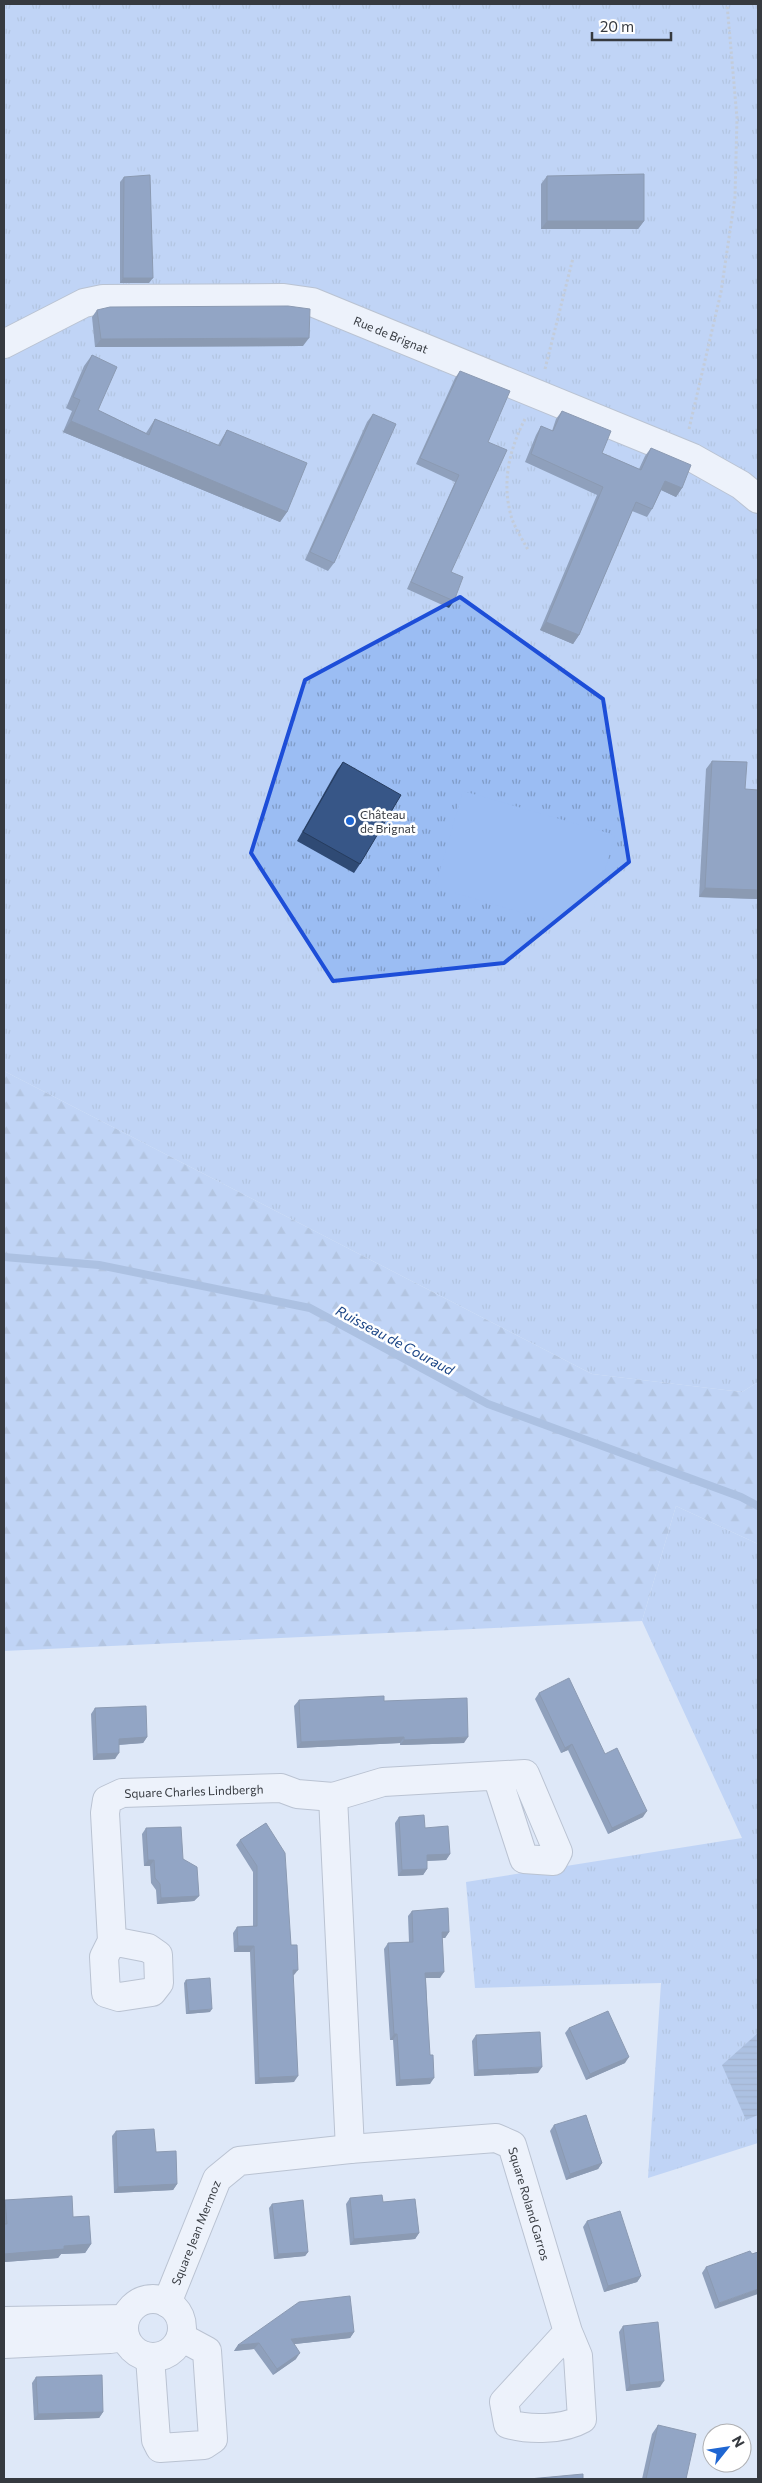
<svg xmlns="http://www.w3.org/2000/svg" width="762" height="2483" viewBox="0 0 762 2483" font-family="Commissioner,sans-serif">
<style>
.grass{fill:url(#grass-tufts)}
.forest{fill:url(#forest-firs)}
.pitch{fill:#9bbdf3}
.water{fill:url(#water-rules)}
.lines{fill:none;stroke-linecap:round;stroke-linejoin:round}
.stream{stroke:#7092c7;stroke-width:8}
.minor-casing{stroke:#8e97a5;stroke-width:30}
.path{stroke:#a3abb7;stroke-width:3;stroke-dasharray:2.5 2.5;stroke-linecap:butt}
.minor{stroke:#fff;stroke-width:28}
.wall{fill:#2f4a74}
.shaded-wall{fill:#263c5e}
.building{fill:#375687;stroke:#263c5e}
.marked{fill:none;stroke:#1d4ed8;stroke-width:4;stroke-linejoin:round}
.poi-dot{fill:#1f66d2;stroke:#fff;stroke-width:2}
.labels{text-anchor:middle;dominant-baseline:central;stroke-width:5;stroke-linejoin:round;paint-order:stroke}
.street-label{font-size:12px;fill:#363a40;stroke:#fff}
.poi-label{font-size:12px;fill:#363a40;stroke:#fff;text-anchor:start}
.water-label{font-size:14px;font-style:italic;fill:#1a4485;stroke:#fff}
</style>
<defs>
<pattern id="grass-tufts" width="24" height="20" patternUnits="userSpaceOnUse" patternTransform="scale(1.25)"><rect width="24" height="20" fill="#9bbdf3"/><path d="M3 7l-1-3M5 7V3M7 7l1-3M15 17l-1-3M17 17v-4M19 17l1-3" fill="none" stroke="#7f9bc6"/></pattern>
<pattern id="forest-firs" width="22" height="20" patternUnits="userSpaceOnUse" patternTransform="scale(1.25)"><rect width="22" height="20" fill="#9bbdf3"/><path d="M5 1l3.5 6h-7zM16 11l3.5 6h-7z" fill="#7f9bc6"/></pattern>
<pattern id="water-rules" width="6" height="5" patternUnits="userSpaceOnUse" patternTransform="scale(1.25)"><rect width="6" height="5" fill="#7092c7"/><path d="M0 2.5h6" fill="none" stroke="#5d78a3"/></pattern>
</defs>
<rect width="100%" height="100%" fill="#dee8f8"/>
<g class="grass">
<path d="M4,4H758V1382L742,1392L592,1374L4,1071Z"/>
<path d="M676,1506L758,1544V2143L648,2178L661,1983L475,1988L466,1882L742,1838L642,1621Z"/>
</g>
<path class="forest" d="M4,1071L592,1374L742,1392L758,1382V1544L676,1506L642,1621L4,1651Z"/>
<path class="pitch" d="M463,791L615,835L587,932L435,887Z"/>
<path class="water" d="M758,2033V2115L746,2120L722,2065Z"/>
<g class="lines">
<path class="stream" d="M4,1257L99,1265L310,1308L488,1404L741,1497L758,1506"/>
<defs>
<g id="minor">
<path id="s1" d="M4,344L84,303L103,299L284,298L312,302L693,458L741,485L758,499"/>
<path d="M333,1797L383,1782L525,1774L558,1852L553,1861L524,1859L497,1776"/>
<path id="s2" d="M112,1941L148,1948L158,1955L159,1983L152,1992L119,1997L106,1993L104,1957L112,1941L105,1813L107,1800L122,1793L281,1788L297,1794L333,1797L350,2149"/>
<circle cx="153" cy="2328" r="29"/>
<path id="s3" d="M167,2303L217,2179L239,2161L350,2149L496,2138L512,2145L568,2332L578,2356L582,2419C563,2430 529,2430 508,2424L504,2402L568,2332"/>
<path d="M4,2321L125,2319"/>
<path d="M4,2344L110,2339L125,2337"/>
<path d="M150,2357L156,2440L160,2448L204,2445L213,2439L207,2351L181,2337"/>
</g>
</defs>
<use href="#minor" class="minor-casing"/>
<g class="path">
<path d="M545,369L573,258"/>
<path d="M525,419C509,450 501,484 512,519C516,530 523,540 528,550"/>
<path d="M689,429L721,292L735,197L737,118L727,4"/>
</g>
<use href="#minor" class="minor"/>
</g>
<g class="wall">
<path d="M547,176L644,221L638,229H541V184Z"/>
<path d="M124,177L149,283H120V182Z"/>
<path d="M97,310L303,346L95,347L92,317Z"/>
<path d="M92,355L98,410L146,433L148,430L155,419L218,445L227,430L287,512L280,522L63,432L72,411L66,408L84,366Z"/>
<path d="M460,371L488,442L451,572L454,601L449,608L407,589L455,482L416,464L455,378Z"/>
<path d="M562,411L602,453L639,469L645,456L651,448L682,488L676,497L661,490L652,509L647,517L632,511L579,635L573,644L540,630L597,495L525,462L536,435L541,426L552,431L556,419Z"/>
<path d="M373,414L334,563L328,571L305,560L367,422Z"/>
<path d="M712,761L745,789L758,899L699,897L706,769Z"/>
<path d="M343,762L360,864L354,873L297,841L337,770Z"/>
<path d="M539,1693L605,1754L643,1817L608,1834L568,1750L561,1753L535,1699Z"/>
<path d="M299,1700L384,1701L464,1743L400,1745V1743L297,1748L294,1706Z"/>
<path d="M95,1708L147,1737L143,1743L119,1745L115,1759L93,1760L91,1714Z"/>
<path d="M399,1817L425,1828L450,1854L446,1860L427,1861V1869L423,1875L398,1876L395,1823Z"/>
<path d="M266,1823L291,1945L294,1975H293L294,2082L255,2084L250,1952H234L233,1933L237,1927L253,1926V1872L236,1845L240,1840Z"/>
<path d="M146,1828L183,1859L199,1896L194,1901L157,1904L156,1890L151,1883L150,1866H144L142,1834Z"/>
<path d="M412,1911L449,1932L445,1938H442L440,1978H426L430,2084L396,2086L393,2040H390L384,1949L388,1943L409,1942L408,1916Z"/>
<path d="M186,1980L210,2012L186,2014L184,1983Z"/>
<path d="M569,2028L625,2063L586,2080L565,2033Z"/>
<path d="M476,2035L538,2073L474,2076L472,2041Z"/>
<path d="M554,2125L602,2163L598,2169L566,2180L550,2131Z"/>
<path d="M116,2131L156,2152L177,2184L173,2190L114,2193L112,2136Z"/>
<path d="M350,2198L383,2202L419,2233L415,2239L350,2245L346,2204Z"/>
<path d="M5,2200L73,2217L91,2244L85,2253L61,2254L58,2258L4,2262V2202Z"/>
<path d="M272,2204L308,2252L305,2256L274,2259L269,2208Z"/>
<path d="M587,2221L641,2276L637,2282L604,2292L583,2227Z"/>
<path d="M758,2252L715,2309L702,2273L706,2267Z"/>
<path d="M623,2326L660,2387L626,2391L619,2332Z"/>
<path d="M354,2332L350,2338L294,2344L296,2359L273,2375L254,2349L234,2351L238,2345Z"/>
<path d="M36,2377L103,2412L99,2418L34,2420L32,2383Z"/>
<path d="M658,2425L686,2479H642L652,2434Z"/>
</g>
<g class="shaded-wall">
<path d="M547,221H644L638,229H541Z"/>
<path d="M123,278H153L149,283H120Z"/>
<path d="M309,338L303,346L95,347L101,339Z"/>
<path d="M71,421L287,512L280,522L63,432Z"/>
<path d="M665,481L682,488L676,497L659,489Z"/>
<path d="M546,622L579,635L573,644L540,630Z"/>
<path d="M705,888L758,890V899L699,897Z"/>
<path d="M147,1737L143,1743L115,1745L119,1739Z"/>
<path d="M404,1737L400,1743L297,1748L301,1742Z"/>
<path d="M468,1737L464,1743L400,1745L404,1740Z"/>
<path d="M572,1744L568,1750L561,1753L565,1748Z"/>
<path d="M119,1753L115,1759L93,1760L97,1754Z"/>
<path d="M647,1811L643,1817L608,1834L612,1828Z"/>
<path d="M450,1854L446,1860L422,1861L427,1855Z"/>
<path d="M148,1860H154L150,1866H144Z"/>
<path d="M427,1869L423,1875L398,1876L402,1870Z"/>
<path d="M199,1896L194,1901L157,1904L161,1898Z"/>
<path d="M442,1932H449L445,1938H438Z"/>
<path d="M238,1946H254L250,1952H234Z"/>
<path d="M293,1970H298L294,1975L289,1976Z"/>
<path d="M444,1972L440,1978H421L425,1973Z"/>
<path d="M212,2009L210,2012L186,2014L189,2011Z"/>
<path d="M394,2034H397L393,2040H390Z"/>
<path d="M629,2057L625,2063L586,2080L590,2074Z"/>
<path d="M542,2067L538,2073L474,2076L478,2070Z"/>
<path d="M298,2076L294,2082L255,2084L259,2078Z"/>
<path d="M434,2078L430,2084L396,2086L400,2080Z"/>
<path d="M602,2163L598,2169L566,2180L570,2174Z"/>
<path d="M177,2184L173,2190L114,2193L118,2187Z"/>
<path d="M419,2233L415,2239L350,2245L354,2239Z"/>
<path d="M91,2244L85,2253L61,2254L58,2258L4,2262V2254L64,2246Z"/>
<path d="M308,2252L305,2256L274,2259L278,2254Z"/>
<path d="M641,2276L637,2282L604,2292L608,2286Z"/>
<path d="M758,2289V2294L715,2309L719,2303Z"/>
<path d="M354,2332L350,2338L286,2345L291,2339Z"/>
<path d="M259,2343L254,2349L234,2351L238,2345Z"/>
<path d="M300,2353L296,2359L273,2375L277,2369Z"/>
<path d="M664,2381L660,2387L626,2391L630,2385Z"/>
<path d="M103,2412L99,2418L34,2420L38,2414Z"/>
</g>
<g class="building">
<path d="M644,174V221H547V176Z"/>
<path d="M150,175L153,278H123L124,177Z"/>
<path d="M288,306L310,309L309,338L101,339L97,310L110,307Z"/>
<path d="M92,355L117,367L98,410L149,435L155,419L220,446L227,430L307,463L287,512L71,421L80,400L73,397Z"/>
<path d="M460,371L510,391L488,442L507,450L451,572L463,577L454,601L411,582L459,475L420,458Z"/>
<path d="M562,411L611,431L602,453L641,470L651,448L691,465L682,488L665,481L652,509L636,502L579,635L546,622L603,487L531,454L541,426L553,431Z"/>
<path d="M373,414L396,424L334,563L310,552Z"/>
<path d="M712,761L747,762L745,789L758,790V890L705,888Z"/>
<path d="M343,762L401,795L360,864L303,832Z"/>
<path d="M569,1678L605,1754L617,1748L647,1811L612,1828L572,1744L565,1748L539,1693Z"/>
<path d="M384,1696V1701L467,1698L468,1737L404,1740V1737L301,1742L299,1700Z"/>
<path d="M146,1706L147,1737L119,1739V1753L97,1754L95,1708Z"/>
<path d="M424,1815L425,1828L448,1826L450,1854L427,1855V1869L402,1870L399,1817Z"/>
<path d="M266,1823L285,1853L291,1945H297L298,1970H293L298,2076L259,2078L254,1946H238L237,1927L257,1926V1866L240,1840Z"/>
<path d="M181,1827L183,1859L197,1867L199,1896L161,1898L160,1884L155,1878L154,1860H148L146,1828Z"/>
<path d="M448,1908L449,1932H442L444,1972L425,1973L430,2055H433L434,2078L400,2080L397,2034H394L388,1943L413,1942L412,1911Z"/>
<path d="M210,1978L212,2009L189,2011L186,1980Z"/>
<path d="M608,2011L629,2057L590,2074L569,2028Z"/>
<path d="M540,2032L542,2067L478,2070L476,2035Z"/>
<path d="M586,2115L602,2163L570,2174L554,2125Z"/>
<path d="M154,2129L156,2152L176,2151L177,2184L118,2187L116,2131Z"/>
<path d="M382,2195L383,2202L415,2199L419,2233L354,2239L350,2198Z"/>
<path d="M72,2196L73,2217L89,2216L91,2244L64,2246V2249L4,2254V2224H7L5,2200Z"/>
<path d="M303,2200L308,2252L278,2254L272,2204Z"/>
<path d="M620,2211L641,2276L608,2286L587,2221Z"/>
<path d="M750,2251L752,2254L758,2252V2289L719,2303L706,2267Z"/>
<path d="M350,2296L354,2332L291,2339L300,2353L277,2369L259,2343L238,2345L299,2302Z"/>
<path d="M658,2322L664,2381L630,2385L623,2326Z"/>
<path d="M102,2375L103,2412L38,2414L36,2377Z"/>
<path d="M658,2425L696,2434L686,2479H646Z"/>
<path d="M583,2474V2479H529Z"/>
</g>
<path d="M0 0H762V2483H0ZM460,597L603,699L629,862L504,963L333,981L251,853L305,680Z" fill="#dee8f8" fill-opacity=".55" fill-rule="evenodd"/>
<path class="marked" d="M460,597L603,699L629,862L504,963L333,981L251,853L305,680Z"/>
<circle class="poi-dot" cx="350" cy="821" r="5"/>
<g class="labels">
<g class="street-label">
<text stroke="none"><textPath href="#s1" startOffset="404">Rue de Brignat</textPath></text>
<text stroke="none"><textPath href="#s2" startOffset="419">Square Charles Lindbergh</textPath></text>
<text stroke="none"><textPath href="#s3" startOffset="499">Square Roland Garros</textPath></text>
<text stroke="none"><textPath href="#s3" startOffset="76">Square Jean Mermoz</textPath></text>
</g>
<g class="poi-label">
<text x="360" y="814">Château<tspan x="360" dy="14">de Brignat</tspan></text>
</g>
<g class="water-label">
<text transform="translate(395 1340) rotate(28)">Ruisseau de Couraud</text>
</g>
</g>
<rect width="762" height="2483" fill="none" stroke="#363a40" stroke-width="10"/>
<g transform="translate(727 2448) rotate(60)"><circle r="24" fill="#ffffff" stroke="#afb0b3"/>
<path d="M0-4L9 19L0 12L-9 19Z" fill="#1f66d2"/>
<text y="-8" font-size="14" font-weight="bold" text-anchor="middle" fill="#363a40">N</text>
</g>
<path d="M592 32v8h79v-8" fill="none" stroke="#363a40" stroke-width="2.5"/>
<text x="600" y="32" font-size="15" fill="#363a40" stroke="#ffffff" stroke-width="4" paint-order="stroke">20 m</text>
</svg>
